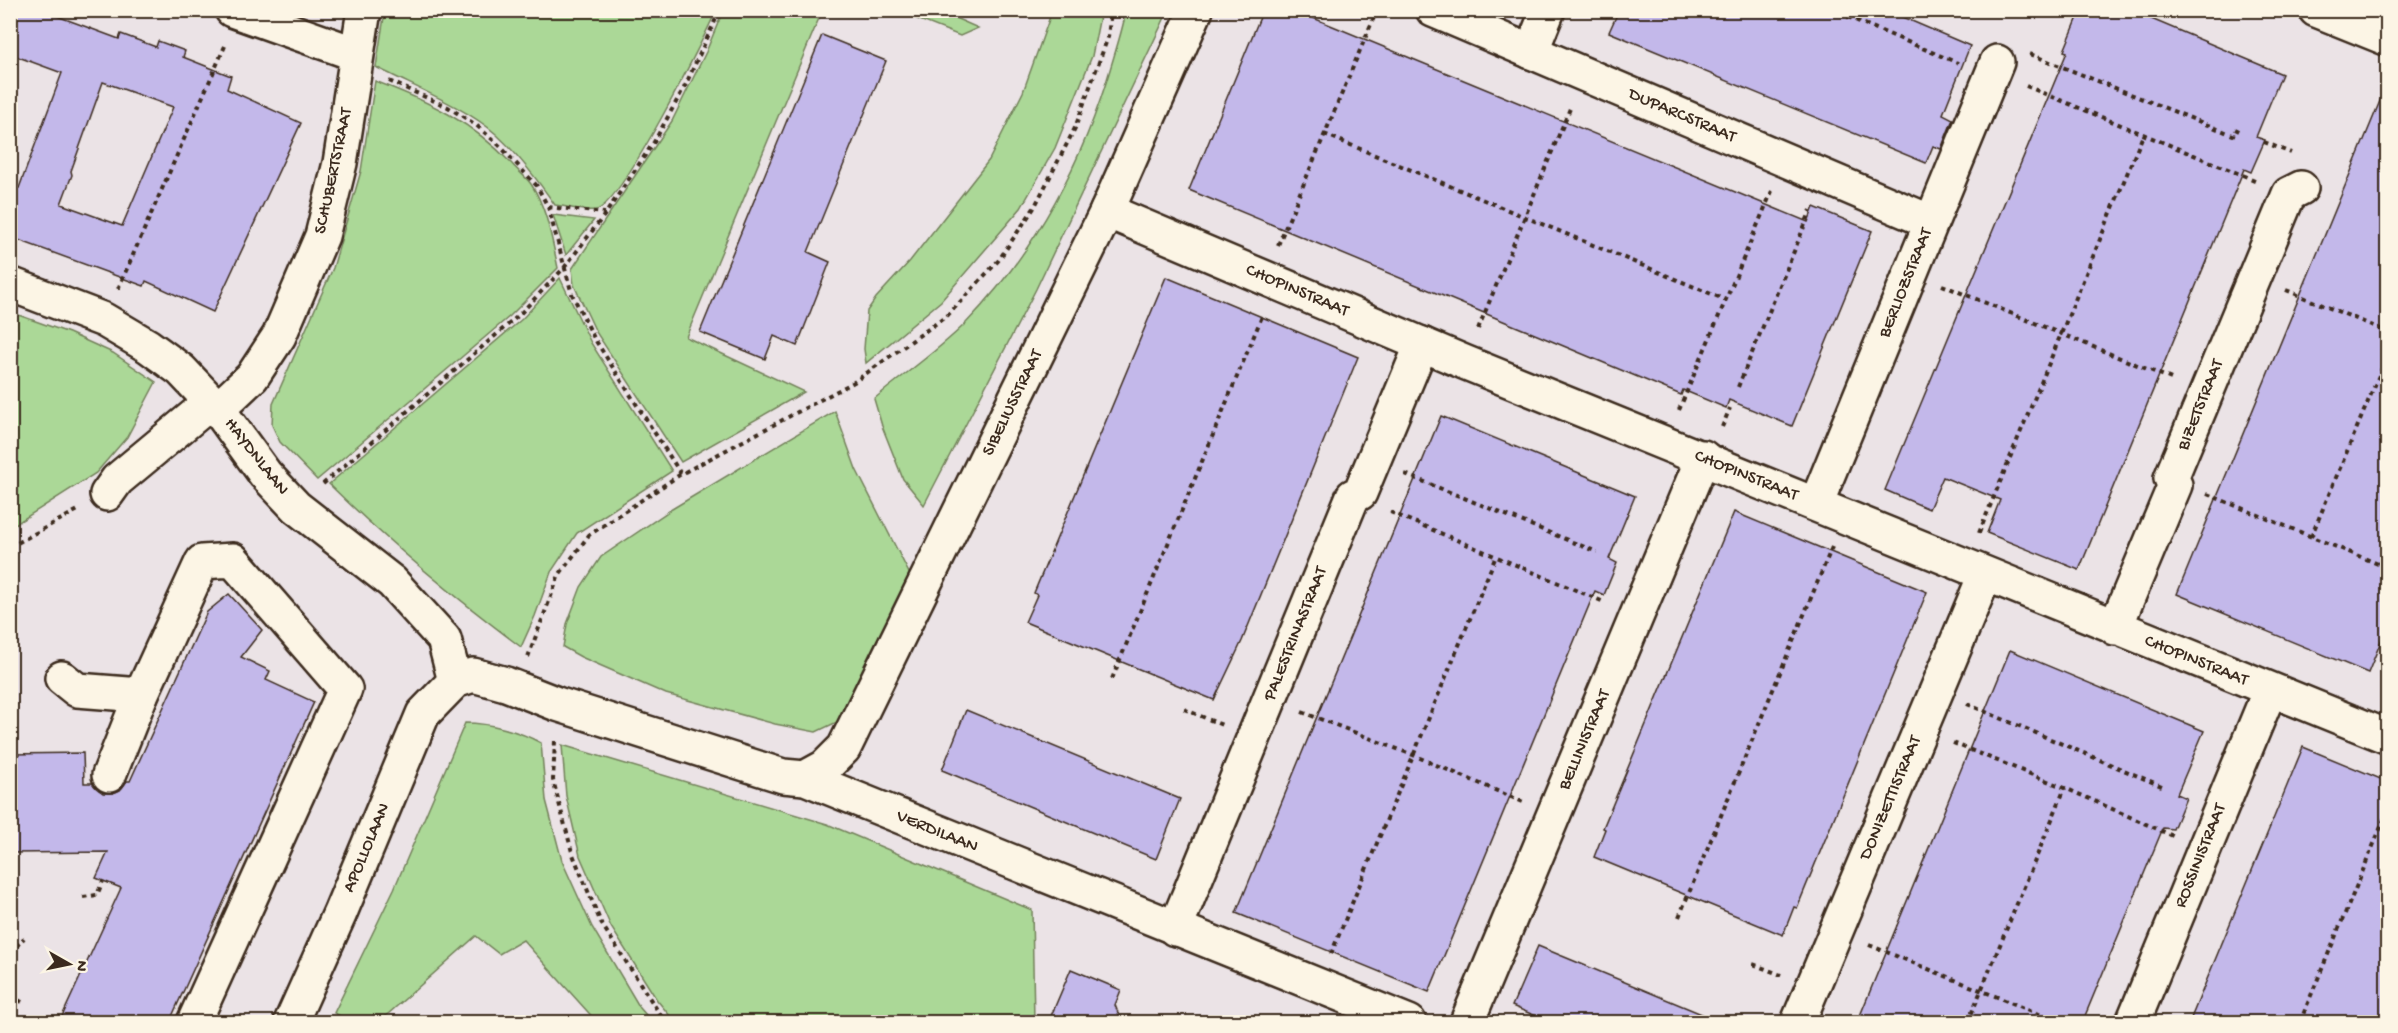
<svg xmlns="http://www.w3.org/2000/svg" width="2398" height="1033" viewBox="0 0 2398 1033" font-family="'Gochi Hand',sans-serif">
<style>
.green{fill:#abd897;stroke:#73815a;stroke-width:1.5}
.building{fill:#c3b8ea;stroke:#3b2a1e;stroke-width:1.5;fill-rule:evenodd}
.lines{fill:none;stroke-linecap:round;stroke-linejoin:round}
.minor-casing{stroke:#3b2a1e;stroke-width:38}
.path{stroke:#3b2a1e;stroke-width:4;stroke-dasharray:4.5 4.5;stroke-linecap:butt}
.minor{stroke:#fcf5e5;stroke-width:33}
.labels{text-anchor:middle;dominant-baseline:central;stroke-width:6;stroke-linejoin:round;paint-order:stroke}
.street-label{font-size:18px;fill:#3b2a1e;stroke:#fcf5e5}
</style>
<rect width="100%" height="100%" fill="#ebe3e6"/>
<filter id="ink" filterUnits="userSpaceOnUse"><feTurbulence type="fractalNoise" baseFrequency=".0167" numOctaves="2"/><feDisplacementMap in="SourceGraphic" scale="12" xChannelSelector="R" yChannelSelector="G"/><feConvolveMatrix kernelMatrix="1 2 1 2 8 2 1 2 1" color-interpolation-filters="sRGB"/></filter>
<g filter="url(#ink)">
<g class="green">
<path d="M385,11V10L716,11C703,40 621,205 596,210C587,212 565,206 555,205C537,179 519,155 496,134C467,108 412,86 376,67Z"/>
<path d="M723,11H822L686,337L804,392L681,462L596,332L574,285L572,269L672,121L706,52Z"/>
<path d="M897,11H955L953,17L978,28L960,36Z"/>
<path d="M1052,11H1101L1092,56L1055,148L1021,208L941,301L866,363L864,349L867,311L876,298L910,261L989,160L1023,92Z"/>
<path d="M1126,11H1168L1036,289L924,505L903,479L882,426L874,399C904,374 938,351 966,323C1036,251 1084,160 1112,63C1117,46 1123,28 1126,11Z"/>
<path d="M375,81C430,102 471,121 512,164C518,171 526,177 531,184C547,208 552,240 558,268L510,316L317,480L280,442L272,425L273,404L333,268L361,171Z"/>
<path d="M553,215L594,220L566,255Z"/>
<path d="M560,278L591,343L672,471L577,533L551,572L535,616L521,647C453,596 390,544 329,484L522,319Z"/>
<path d="M10,312L69,333L113,353L156,382L127,437L96,473L11,527Z"/>
<path d="M835,411L856,469L911,577L837,722L816,732L775,724L666,694L581,657L563,647L567,624L581,587L601,557L672,509Z"/>
<path d="M465,723C490,723 519,731 541,743L546,800L562,861L592,927L640,1008L652,1022H597L523,940L499,954L476,936L379,1022H353L334,1013L394,889Z"/>
<path d="M562,745L827,824L1032,910L1034,1022H675L657,1000L611,927L580,856L566,796Z"/>
</g>
<g class="building">
<path d="M15,10H41L119,39L121,34L156,47L158,41L185,51L183,57L231,76L227,89L301,123L213,312L146,281L144,286L10,237V185L19,188L62,73L10,54V22ZM103,82L173,107L122,226L61,204L72,175L71,171Z"/>
<path d="M1263,10H1294L1808,222L1814,207L1872,231L1792,426L1729,400L1726,408L1683,390L1681,395L1189,190Z"/>
<path d="M1619,10H1886L1970,46L1943,114L1953,119L1941,149L1933,146L1926,163L1609,32Z"/>
<path d="M2081,10H2130L2282,74L2256,137L2265,140L2251,172L2244,169L2079,570L1987,533L2000,500L1943,477L1929,509L1885,490L2067,52L2064,51Z"/>
<path d="M822,35L886,61L808,252L830,262L797,346L774,336L765,359L700,332Z"/>
<path d="M2387,84L2388,624L2368,673L2177,594Z"/>
<path d="M1166,277L1358,357L1242,641L1214,700L1025,622L1037,595L1034,593Z"/>
<path d="M1441,416L1635,496L1609,559L1617,563L1604,595L1595,591L1429,992L1236,913Z"/>
<path d="M1734,512L1927,592L1797,908L1794,907L1783,935L1594,857L1605,829L1603,828Z"/>
<path d="M229,594L262,630L241,657L270,671L266,680L314,702L169,1023H59L121,888L96,878L108,852L10,853V754L83,753L84,783H92L103,793H112L120,790L127,781H130L207,612Z"/>
<path d="M2010,650L2204,731L2177,794L2186,798L2173,829L2163,828L2082,1023H1857Z"/>
<path d="M966,710L1180,799L1156,859L942,770Z"/>
<path d="M2303,747L2388,782V1023H2189Z"/>
<path d="M1538,946L1721,1022V1023H1553L1512,1006Z"/>
<path d="M1071,969L1121,990L1115,1005L1122,1023H1048Z"/>
</g>
<g class="lines">
<defs>
<g id="minor">
<path d="M232,10L356,54"/>
<path d="M1433,10L1931,222"/>
<path d="M2316,10L2388,39"/>
<path d="M1531,52L1548,10"/>
<path d="M1107,211L1464,362L2388,737"/>
<path d="M10,284L104,320L148,346L181,370L218,409L265,474L296,507L392,582L444,639L455,681"/>
<path d="M218,409L252,377L279,336L322,236L340,163L364,10"/>
<path d="M107,494L117,480L211,402"/>
<path d="M1816,504L1997,62"/>
<path d="M2115,628L2175,485L2171,478L2289,194L2301,188"/>
<path d="M62,678L77,690L141,695L109,775"/>
<path d="M141,695L202,562L233,560L345,689L194,1022"/>
<path d="M805,778L825,767L844,748L1107,211L1196,10"/>
<path d="M1175,929L1353,496L1360,493L1422,344"/>
<path d="M291,1022L340,913L423,714L455,681L473,675L506,684L557,704L783,776L805,778L1409,1022"/>
<path d="M1467,1022L1703,457"/>
<path d="M1798,1022L1985,575"/>
<path d="M2133,1022L2270,690"/>
</g>
</defs>
<use href="#minor" class="minor-casing"/>
<g class="path">
<path d="M1831,10L1958,63"/>
<path d="M2030,54L2233,135L2235,129L2243,133"/>
<path d="M389,81L448,107L476,125L499,145L537,186L548,207L572,294L594,338L681,474"/>
<path d="M2026,86L2257,181"/>
<path d="M1324,134L1726,300"/>
<path d="M2264,142L2291,153"/>
<path d="M548,207L605,213"/>
<path d="M1278,245L1377,10"/>
<path d="M1942,285L2174,380"/>
<path d="M118,289L225,46"/>
<path d="M2286,290L2388,332"/>
<path d="M1478,329L1571,106"/>
<path d="M1738,387L1811,210"/>
<path d="M1679,410L1772,191"/>
<path d="M1722,427L1730,408"/>
<path d="M1405,474L1597,552"/>
<path d="M323,484L518,316L564,268L606,213L654,142L685,86L720,10"/>
<path d="M2207,494L2388,568"/>
<path d="M1390,512L1604,602"/>
<path d="M1979,533L2143,135"/>
<path d="M2311,537L2388,354"/>
<path d="M10,547L78,510"/>
<path d="M528,657L559,575L589,535L681,474L854,382L948,315L998,261L1034,208L1075,128L1108,37L1111,10"/>
<path d="M1112,679L1263,314"/>
<path d="M1967,704L2164,787"/>
<path d="M1184,709L1222,725"/>
<path d="M1302,712L1413,755L1523,802"/>
<path d="M555,741L553,780L572,852L601,923L665,1022"/>
<path d="M1953,743L2065,788L2173,836"/>
<path d="M83,897L97,895L103,881"/>
<path d="M1679,917L1832,547"/>
<path d="M1869,945L2059,1022"/>
<path d="M10,953L24,938"/>
<path d="M1331,954L1496,556"/>
<path d="M1753,964L1781,975"/>
<path d="M10,996L22,1002"/>
<path d="M1968,1022L2065,788"/>
<path d="M2300,1022L2388,810"/>
</g>
<use href="#minor" class="minor"/>
</g>
</g>
<g class="labels">
<g class="street-label">
<text transform="translate(1682 116) rotate(23)">DUPARCSTRAAT</text>
<text transform="translate(334 171) rotate(-78)">SCHUBERTSTRAAT</text>
<text transform="translate(1906 283) rotate(-68)">BERLIOZSTRAAT</text>
<text transform="translate(1297 291) rotate(23)">CHOPINSTRAAT</text>
<text transform="translate(1013 403) rotate(-64)">SIBELIUSSTRAAT</text>
<text transform="translate(2201 405) rotate(-68)">BIZETSTRAAT</text>
<text transform="translate(256 457) rotate(52)">HAYDNLAAN</text>
<text transform="translate(1746 476) rotate(22)">CHOPINSTRAAT</text>
<text transform="translate(1296 634) rotate(-68)">PALESTRINASTRAAT</text>
<text transform="translate(2196 661) rotate(22)">CHOPINSTRAAT</text>
<text transform="translate(1585 740) rotate(-67)">BELLINISTRAAT</text>
<text transform="translate(1891 798) rotate(-67)">DONIZETTISTRAAT</text>
<text transform="translate(937 832) rotate(22)">VERDILAAN</text>
<text transform="translate(367 848) rotate(-67)">APOLLOLAAN</text>
<text transform="translate(2201 856) rotate(-68)">ROSSINISTRAAT</text>
</g>
</g>
<rect width="2398" height="1033" fill="none" stroke="#fcf5e5" stroke-width="36"/>
<rect x="18" y="18" width="2362" height="997" fill="none" stroke="#3b2a1e" stroke-width="2" filter="url(#ink)"/>
<g transform="translate(69 964) rotate(99)" stroke="#fcf5e5" stroke-width="4.5" paint-order="stroke">
<path d="M0-4.5L10 22L0 15L-10 22Z" fill="#3b2a1e"/>
<text y="-9" font-size="16" font-weight="bold" text-anchor="middle" fill="#3b2a1e">N</text>
</g>
</svg>
